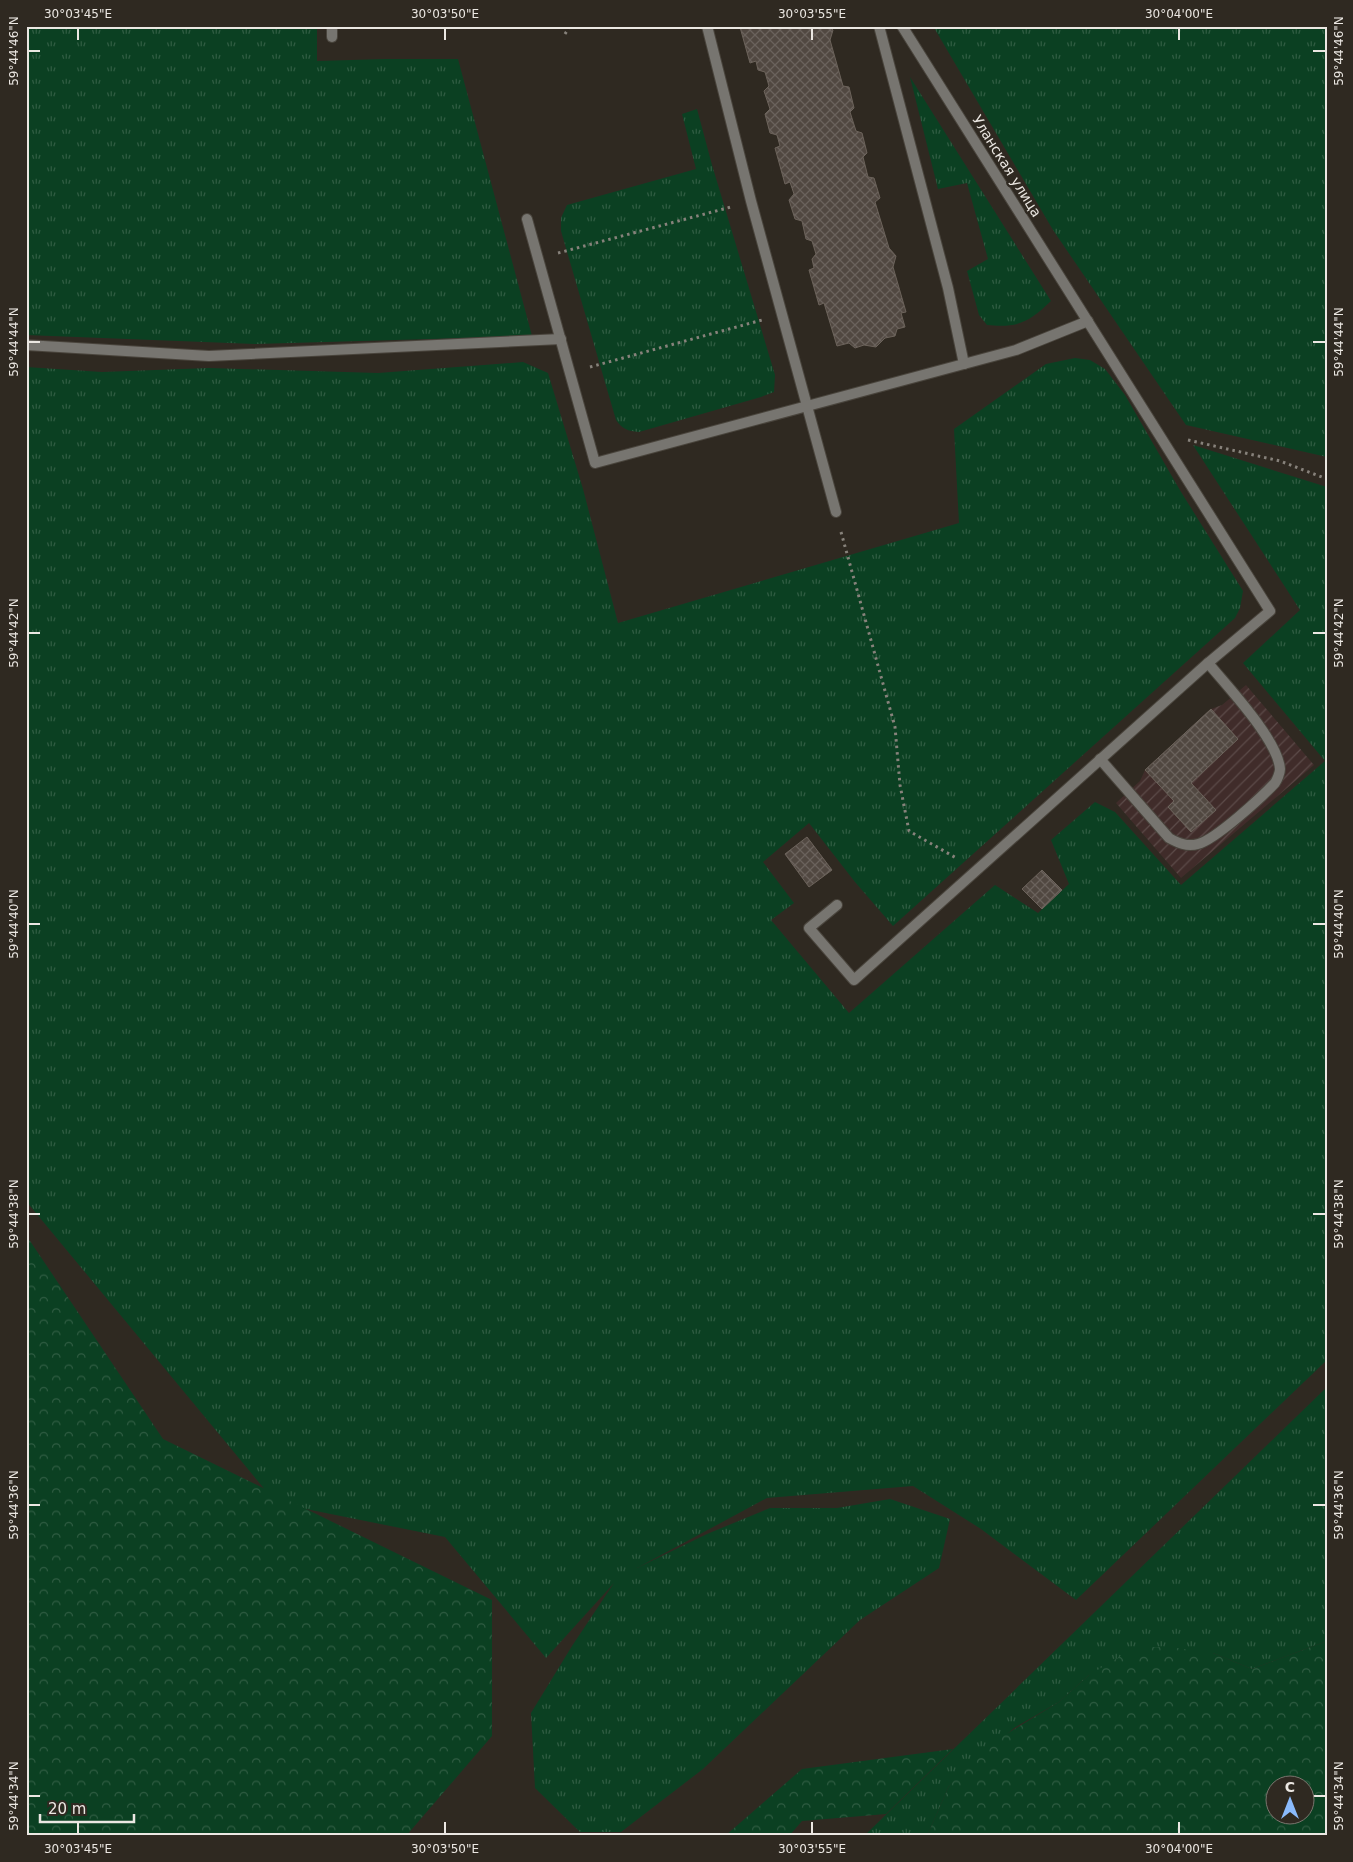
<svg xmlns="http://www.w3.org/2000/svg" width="1353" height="1862" viewBox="0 0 1353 1862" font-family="'DejaVu Sans',sans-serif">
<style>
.industrial{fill:url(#industrial-furrows)}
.grass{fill:url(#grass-tufts)}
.forest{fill:url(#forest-crowns);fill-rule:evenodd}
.building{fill:url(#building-cross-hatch);stroke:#6c635b}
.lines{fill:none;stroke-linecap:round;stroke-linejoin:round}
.service-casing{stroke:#49443c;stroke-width:12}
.path{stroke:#87827b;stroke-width:3;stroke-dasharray:2.5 4;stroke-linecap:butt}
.service{stroke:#777570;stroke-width:10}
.ticks{fill:none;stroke:#ebe7e2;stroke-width:2}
.labels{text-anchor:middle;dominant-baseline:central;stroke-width:4.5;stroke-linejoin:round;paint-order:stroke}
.street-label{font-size:14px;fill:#ebe7e2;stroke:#2f2921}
.neatline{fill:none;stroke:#ebe7e2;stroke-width:2}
.ticks-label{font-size:12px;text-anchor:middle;fill:#ebe7e2}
</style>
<defs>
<pattern id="industrial-furrows" width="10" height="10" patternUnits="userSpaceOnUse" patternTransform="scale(1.25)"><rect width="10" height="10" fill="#402c2a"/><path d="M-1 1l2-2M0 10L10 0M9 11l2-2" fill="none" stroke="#5c4b49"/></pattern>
<pattern id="grass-tufts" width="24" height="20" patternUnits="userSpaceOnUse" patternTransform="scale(1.25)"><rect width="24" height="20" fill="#0b4022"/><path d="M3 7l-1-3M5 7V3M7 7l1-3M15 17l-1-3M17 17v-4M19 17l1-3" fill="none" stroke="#2f5c42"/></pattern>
<pattern id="forest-crowns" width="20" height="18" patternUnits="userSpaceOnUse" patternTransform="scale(1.25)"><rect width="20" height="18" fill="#0b4022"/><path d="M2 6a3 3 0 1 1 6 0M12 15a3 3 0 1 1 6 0" fill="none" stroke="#2f5c42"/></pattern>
<pattern id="building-cross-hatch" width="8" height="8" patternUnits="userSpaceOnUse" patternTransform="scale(1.25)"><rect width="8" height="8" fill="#514841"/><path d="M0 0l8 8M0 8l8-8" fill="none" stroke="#6a625c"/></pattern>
</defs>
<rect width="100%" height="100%" fill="#2f2921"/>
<path class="industrial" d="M1246,685L1314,765L1181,878L1116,803L1140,781L1145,770L1211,709L1222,705Z"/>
<g class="grass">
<path d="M26,26H317V61L385,59H458L532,336L255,344L26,335Z"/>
<path d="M933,26H1327V457L1186,425L1053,230Z"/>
<path d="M910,77L1051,301C1029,322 1019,328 987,325L979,315L967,271L988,259L967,183L938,189Z"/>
<path d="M697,109L712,165L775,375L774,392L761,397L639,432C628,431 622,429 616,420L561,231V218L567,205L696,169L682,114Z"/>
<path d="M1075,358L1090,360L1105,369L1125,395L1181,492L1243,591L1240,608L1235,618L893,926L855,882L809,823L763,862L794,903L771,920L849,1013L995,885L1038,913L1069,884L1051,840L1095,802L1115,812L1181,885L1325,761L1243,663L1300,610L1193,445L1327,487V1360L1076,1600L981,1529L913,1486L767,1498L637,1568L707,1534L770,1508H837L890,1499L950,1519L939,1568L860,1620L703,1769L621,1832H580L535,1788L531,1713L572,1646L614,1583L546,1658L445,1537L276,1503L26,1201V367L102,372L209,368L378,373L523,362L548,373L583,489L618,623L959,523L954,429L1046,364Z"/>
<path d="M1327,1387V1641L1252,1669L1213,1653L1089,1675L1059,1702L1014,1728L949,1786L927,1836H864Z"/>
</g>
<g class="forest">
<path d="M26,1235L163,1439L492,1600V1736L406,1836H26Z"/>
<path d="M1327,1641V1836H927L949,1786L985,1747L1059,1702L1089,1675L1121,1656L1147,1647H1170L1213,1653L1252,1669ZM1276,1784H1306V1814H1276Z"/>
<path d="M953,1749L886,1814L802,1821L789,1836H725L802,1769Z"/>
</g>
<g class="building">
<path d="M746,26H829L833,30L830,40L843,86L849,87L854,108L850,112L856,131L862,133L867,153L863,157L868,177L874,178L880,198L875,202L889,248L896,256L893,267L906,312L901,313L905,327L897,329L895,336L885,338L876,347L864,345L855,348L849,343L837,346L824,303L819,305L809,270L814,268L812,259L816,254L812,241L806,239L802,221L795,219L789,200L794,194L790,182L785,184L775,148L780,146L777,135L770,133L765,114L770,109L764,91L769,86L765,72L758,70L756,61L750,63L740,27Z"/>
<path d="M1211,709L1238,739L1191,783L1216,810L1191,832L1168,807L1174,801L1145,770Z"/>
<path d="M807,837L832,870L809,887L785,854Z"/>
<path d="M1042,870L1062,890L1042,909L1022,889Z"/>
</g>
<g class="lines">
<defs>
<g id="service">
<path d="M332,26V37"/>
<path d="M707,26L751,201L836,512"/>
<path d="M879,26L948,288L964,364"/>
<path d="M527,219L595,463L1016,350L1088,321"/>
<path d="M26,345L209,356L561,339"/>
<path d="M1100,759L1169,838C1178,843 1187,847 1198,844C1215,840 1262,797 1275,783C1277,780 1280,773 1280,769C1278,740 1227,686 1208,663"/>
<path d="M837,905L809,928L854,980L1208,663L1270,611L902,26"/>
</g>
</defs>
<use href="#service" class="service-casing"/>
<g class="path">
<path d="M565,34L570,26"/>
<path d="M558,253L731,207"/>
<path d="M590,367L762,320"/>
<path d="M1188,440L1280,461L1327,479"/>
<path d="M841,532L895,727L900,785L909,831L958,859"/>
</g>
<use href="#service" class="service"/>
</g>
<path class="ticks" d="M78,28V40M445,28V40M812,28V40M1179,28V40M28,51H40M1313,51H1326M28,342H40M1313,342H1326M28,633H40M1313,633H1326M28,924H40M1313,924H1326M28,1214H40M1313,1214H1326M28,1505H40M1313,1505H1326M28,1796H40M1313,1796H1326M78,1822V1834M445,1822V1834M812,1822V1834M1179,1822V1834"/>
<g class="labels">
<g class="street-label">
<text transform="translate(1007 166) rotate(58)">Уланская улица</text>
</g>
</g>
<rect width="1353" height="1862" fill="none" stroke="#2f2921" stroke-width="55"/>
<g transform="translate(1290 1800)"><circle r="24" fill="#2f2921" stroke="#7a756e"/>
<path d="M0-4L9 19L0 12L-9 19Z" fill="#8abafc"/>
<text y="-8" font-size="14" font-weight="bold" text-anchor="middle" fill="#ebe7e2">С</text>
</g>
<path d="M40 1814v8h94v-8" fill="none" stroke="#ebe7e2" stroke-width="2.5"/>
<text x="48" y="1814" font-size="15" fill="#ebe7e2" stroke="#2f2921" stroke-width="4" paint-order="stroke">20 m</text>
<rect x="28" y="28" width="1298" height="1806" class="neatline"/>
<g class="ticks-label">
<text x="78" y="18">30°03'45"E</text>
<text x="445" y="18">30°03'50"E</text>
<text x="812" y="18">30°03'55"E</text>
<text x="1179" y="18">30°04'00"E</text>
<text transform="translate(14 51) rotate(-90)" y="4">59°44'46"N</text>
<text transform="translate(1339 51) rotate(-90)" y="4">59°44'46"N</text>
<text transform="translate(14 342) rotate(-90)" y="4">59°44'44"N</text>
<text transform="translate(1339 342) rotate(-90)" y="4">59°44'44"N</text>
<text transform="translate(14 633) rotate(-90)" y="4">59°44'42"N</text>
<text transform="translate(1339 633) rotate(-90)" y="4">59°44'42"N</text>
<text transform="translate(14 924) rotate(-90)" y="4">59°44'40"N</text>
<text transform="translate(1339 924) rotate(-90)" y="4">59°44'40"N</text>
<text transform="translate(14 1214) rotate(-90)" y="4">59°44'38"N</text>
<text transform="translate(1339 1214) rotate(-90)" y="4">59°44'38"N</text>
<text transform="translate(14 1505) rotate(-90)" y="4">59°44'36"N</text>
<text transform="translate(1339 1505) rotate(-90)" y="4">59°44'36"N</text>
<text transform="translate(14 1796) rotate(-90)" y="4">59°44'34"N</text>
<text transform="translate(1339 1796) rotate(-90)" y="4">59°44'34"N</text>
<text x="78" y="1853">30°03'45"E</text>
<text x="445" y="1853">30°03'50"E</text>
<text x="812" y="1853">30°03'55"E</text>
<text x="1179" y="1853">30°04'00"E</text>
</g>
</svg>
